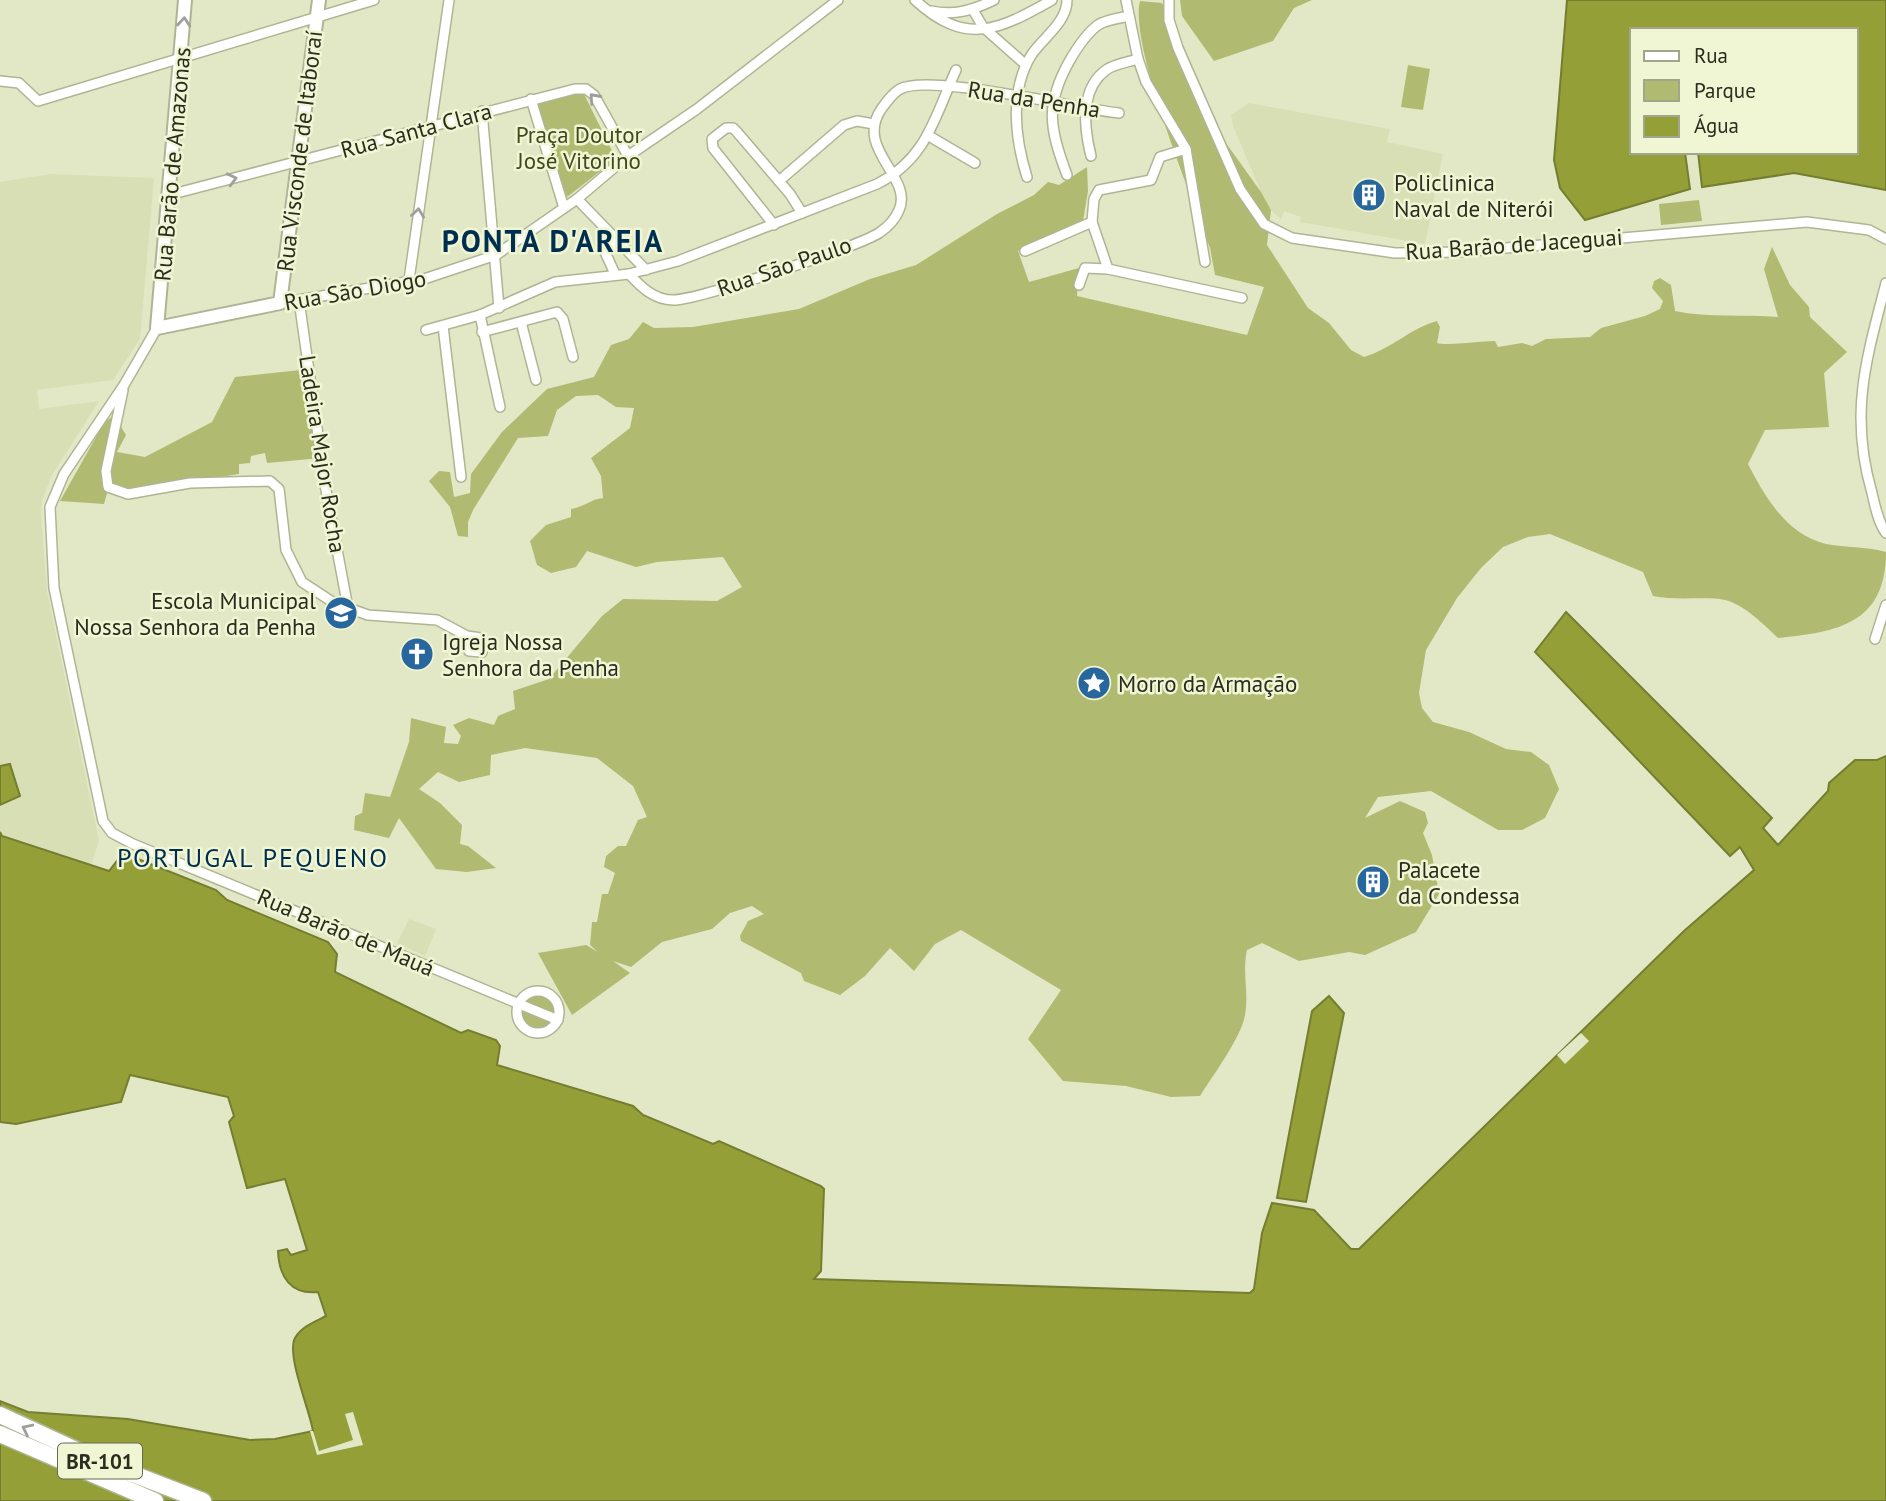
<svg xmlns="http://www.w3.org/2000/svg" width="1886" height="1501" viewBox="0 0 1886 1501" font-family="'PT Sans',sans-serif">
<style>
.built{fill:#d8dfb5}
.green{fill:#b0ba71}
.water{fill:#94a037;stroke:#747d30;stroke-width:2}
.pier{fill:#e2e8c6}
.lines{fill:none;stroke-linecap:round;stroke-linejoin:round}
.street-casing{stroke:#afb594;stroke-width:12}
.secondary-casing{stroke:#afb594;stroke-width:16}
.highway-casing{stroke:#afb594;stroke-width:19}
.street{stroke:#fff;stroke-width:9}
.secondary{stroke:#fff;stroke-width:12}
.highway{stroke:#fff;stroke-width:16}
.oneway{stroke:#9fa09a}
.labels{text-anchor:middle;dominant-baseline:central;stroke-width:5;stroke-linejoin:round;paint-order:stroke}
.shield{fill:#f0f6d3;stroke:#656955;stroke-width:2}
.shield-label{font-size:21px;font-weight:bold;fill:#2a2c1f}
.street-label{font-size:23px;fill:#2a2c1f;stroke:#f0f6d3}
.park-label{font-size:23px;fill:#43481e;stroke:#f0f6d3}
.poi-label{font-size:23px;fill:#2a2c1f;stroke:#f0f6d3;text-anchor:start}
.quarter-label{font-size:26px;letter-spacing:2px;fill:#002e51;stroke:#f0f6d3}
.district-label{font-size:30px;font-weight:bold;letter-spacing:2px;fill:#002e51;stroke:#f0f6d3}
</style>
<rect width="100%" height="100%" fill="#e2e8c6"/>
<g class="built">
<path d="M1249,103L1390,129L1387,142L1443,154L1425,244L1300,222L1301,217L1284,211L1281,220L1271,210L1261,192L1233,126L1231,115Z"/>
<path d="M51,174L154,178L140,339L113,380L37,390L39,409L99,401L52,475L42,501L41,516L47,591L99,841L91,865L1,836L0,832V805L19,796L10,764L0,766V182Z"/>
<path d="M409,919L436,929L425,956L397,943Z"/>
</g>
<g class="green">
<path d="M1180,0H1312L1294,8L1273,41L1214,61L1182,16Z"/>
<path d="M1140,1L1162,3L1208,118L1261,192L1271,210L1267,245L1308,308L1329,323L1351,350L1364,357C1391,349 1411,328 1437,321L1440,327L1437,343C1449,346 1479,341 1495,341L1498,347L1522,343L1532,346L1546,339L1590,337L1601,328L1645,316L1660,309L1663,301L1652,288L1654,281L1660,278L1671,285L1675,311C1709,318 1744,314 1778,317L1764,269L1772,247L1790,285L1809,307L1810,317L1847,352L1824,373L1829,427L1765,430L1748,464C1765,497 1787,535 1826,544C1847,548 1864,546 1886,552C1886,624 1837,632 1778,638C1763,624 1745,605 1725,600C1707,596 1677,601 1653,596L1643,572L1550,534L1528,537L1503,547L1481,568L1457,598L1426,650L1419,693L1422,708L1433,722L1469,732L1506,749L1531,752L1549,765L1559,789L1545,818L1522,830H1498L1431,791L1378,797L1365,818L1400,801L1425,812L1428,823L1423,833L1432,855L1439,894L1416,932L1365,955L1349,952L1299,961L1262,943L1247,950C1242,972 1249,992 1245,1015C1241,1038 1213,1075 1200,1096L1171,1097L1126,1086L1063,1081L1028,1039L1061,990L961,930L935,944L914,971L890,948L865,976L840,995L804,981L801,973L741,941L740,936L748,921L764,914L752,906L730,913L712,929L662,942L631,967L613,961L630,973L572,1015L538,953L586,945L598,952L590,945L592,922H597L602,894H608L615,873L604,867L606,856L618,846H626L638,820L647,817L633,786L597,758L525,748L491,755L490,775L459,782L438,772L419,789L440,803L462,825L460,844L468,846L496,868L467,872L436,869L399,818L389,838L354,830L355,816L362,813L365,793L390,797L409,742L411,718L446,727L444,743L458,744L461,736L453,725L469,718L494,725L498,716L515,709L513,691L549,679L602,616L623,599L717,601L742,587L723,557L657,562L636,567L587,551L576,567L551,573L537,565L530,541L546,525L571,517V509C584,507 591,499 603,498L601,476L591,458L630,428L634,408L616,407L598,395L576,396L557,410L548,436L518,438L473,510L468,522V537L458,536L450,507L429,481L439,471L450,472L454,497L470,493L471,474L502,432L547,389L594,377L611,345L629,339L643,322L654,328L693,327L799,309L870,279L916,265L997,214L1034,195L1048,182L1059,185L1087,167L1088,191L1083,221L1018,251L1029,282L1079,268L1077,296L1247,335L1264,287L1215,275L1210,248C1192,197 1129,46 1140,1Z"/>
<path d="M1408,65L1430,69L1423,110L1401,107Z"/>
<path d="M582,90L616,159L567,197L537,105Z"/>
<path d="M1699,200L1702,221L1661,225L1659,204Z"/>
<path d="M310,369L321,458L267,463L265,453L251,456L250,463L239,464V474L130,491L116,488L110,477L111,463L102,479L108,490L104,504L60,501L104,423L114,415L126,435L117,452L145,457L212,422L235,377Z"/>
<path d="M541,994L553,1001L556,1018L522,1004L529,996Z"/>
<path d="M520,1007L555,1021L541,1031L528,1028L520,1018Z"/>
</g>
<g class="water">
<path d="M1567,0H1886V190L1794,173L1702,187L1698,152H1856V30H1632V152H1685L1690,189L1585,220L1560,188L1554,160Z"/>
<path d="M1566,612L1772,818L1763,828L1778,845L1828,791L1829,783L1855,760H1877L1886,756V1501H0V1401L28,1412L128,1419L250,1440L275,1439L313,1431C310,1411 286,1355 295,1338C301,1327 316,1321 326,1316L318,1292C291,1295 279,1277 278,1251L287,1249L291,1255L307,1250L285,1179L247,1188L229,1122L234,1116L228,1097L130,1075L121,1102L16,1124L0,1122V832L2,836L109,871L123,853L216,890L227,900L328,942L337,954L335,972L461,1033L468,1030L496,1040L500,1046L497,1065L633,1106L643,1115L713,1144L719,1141L821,1186L824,1189L821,1271L814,1279L1250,1293L1254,1289L1262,1233L1272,1203L1314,1210L1351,1249H1359L1684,931L1754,870L1740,847L1730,856L1535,652Z"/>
<path d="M10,764L20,796L0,805V766Z"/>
<path d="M1329,996L1344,1013L1306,1202L1277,1198L1312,1011Z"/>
</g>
<g class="pier">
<path d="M1581,1033L1589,1041L1565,1064L1557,1055Z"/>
<path d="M353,1412L363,1445L317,1455L310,1431H313L319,1451L353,1440L345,1414Z"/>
</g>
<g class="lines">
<defs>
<g id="street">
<path d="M915,0C966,47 999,30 1052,0"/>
<path d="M1126,0L1138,59L1146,82L1186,149L1205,262"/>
<path d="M1169,0V20L1178,48L1240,189L1264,224L1292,238L1395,253L1460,252L1807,222L1869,230L1886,239"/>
<path d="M973,10L983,27L1026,65"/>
<path d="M931,11C955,16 973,10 994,0"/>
<path d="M0,81L19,83L38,101L374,0"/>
<path d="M531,99L564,208"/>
<path d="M482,111L499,308"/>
<path d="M929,136L975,163"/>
<path d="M1091,156C1084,128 1080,89 1106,70C1114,64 1128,62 1138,59"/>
<path d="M1067,175C1049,128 1045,104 1070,60C1077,48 1087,33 1098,25C1105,20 1120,18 1129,16"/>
<path d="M1027,177C1015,139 1009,90 1032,54C1044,37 1067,22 1067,0"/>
<path d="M779,181L844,125L857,121L874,124"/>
<path d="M169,195L575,89H586L594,95L628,156"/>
<path d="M577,199L646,270"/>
<path d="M1092,222L1108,269L1242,298"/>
<path d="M774,225L713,148L712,139L726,128H733L737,132L790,194L802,213"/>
<path d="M1025,251L1092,222L1094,199L1099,190L1151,180L1160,157L1186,149"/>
<path d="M615,274L605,252L617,242"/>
<path d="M629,274C641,287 654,300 673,300C698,300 856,247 879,233C888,227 895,220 899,210C914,177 853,149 882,108C887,101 893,93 900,89C929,73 1078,109 1119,113"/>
<path d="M409,280L449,0"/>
<path d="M1886,283C1866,360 1849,414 1872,493C1875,506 1878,522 1886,533"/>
<path d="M1079,285L1085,268L1108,269"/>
<path d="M299,300L325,485L348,608"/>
<path d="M280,303L424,279L496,255L577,199L628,156L697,109L838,0"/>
<path d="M480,315L500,407"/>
<path d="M521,322L536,380"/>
<path d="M443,326L461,477"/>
<path d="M157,328L124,385L64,474L50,507L54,588L103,821L112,833L133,844L558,1020"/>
<path d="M426,330L480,315L555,282L629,274L678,261L877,184C927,159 935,116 956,70"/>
<path d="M482,332L557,312L563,319L573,357"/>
<path d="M123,390L106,471L108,487L128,494L190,483L270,481L279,489L286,550L302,582L334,603L368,615L437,620L467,636L469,651L482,652L484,644L481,638L467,636"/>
<path d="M1875,639L1886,605"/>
<circle cx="538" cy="1012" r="21"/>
</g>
<path id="secondary" d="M185,0L157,328L280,303L319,0"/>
<g id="highway">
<path d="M0,1415L102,1462L203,1501"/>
<path d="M0,1434L155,1501"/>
</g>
</defs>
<use href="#street" class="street-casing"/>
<use href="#secondary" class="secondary-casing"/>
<use href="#highway" class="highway-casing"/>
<use href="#street" class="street"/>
<use href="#secondary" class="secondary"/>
<use href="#highway" class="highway"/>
</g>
<defs><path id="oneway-chevron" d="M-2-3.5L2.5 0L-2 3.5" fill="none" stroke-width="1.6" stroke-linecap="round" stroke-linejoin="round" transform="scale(1.75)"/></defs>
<g class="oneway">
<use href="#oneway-chevron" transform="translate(184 22) rotate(-85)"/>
<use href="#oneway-chevron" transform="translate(594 98) rotate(-132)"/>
<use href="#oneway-chevron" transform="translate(232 179) rotate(-14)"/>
<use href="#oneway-chevron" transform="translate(418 213) rotate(-82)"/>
<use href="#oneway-chevron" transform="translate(27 1429) rotate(-154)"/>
</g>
<defs>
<symbol id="building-disc" viewBox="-11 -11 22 22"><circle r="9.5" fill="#28679d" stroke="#f0f6d3"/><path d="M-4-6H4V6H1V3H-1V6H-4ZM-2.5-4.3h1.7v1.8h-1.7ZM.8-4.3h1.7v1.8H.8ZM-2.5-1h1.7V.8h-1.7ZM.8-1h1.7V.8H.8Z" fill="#fff"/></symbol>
<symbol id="school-disc" viewBox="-11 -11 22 22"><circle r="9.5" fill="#28679d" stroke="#f0f6d3"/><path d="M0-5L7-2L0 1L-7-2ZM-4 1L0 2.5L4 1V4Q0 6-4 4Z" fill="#fff"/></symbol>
<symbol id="church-disc" viewBox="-11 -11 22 22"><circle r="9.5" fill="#28679d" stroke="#f0f6d3"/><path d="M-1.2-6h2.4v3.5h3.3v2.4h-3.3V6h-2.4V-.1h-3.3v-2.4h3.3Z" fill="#fff"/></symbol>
<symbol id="sight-disc" viewBox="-11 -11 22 22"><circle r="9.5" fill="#28679d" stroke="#f0f6d3"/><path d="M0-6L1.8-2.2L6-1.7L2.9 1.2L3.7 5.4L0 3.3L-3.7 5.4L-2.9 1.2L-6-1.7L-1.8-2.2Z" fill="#fff"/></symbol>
</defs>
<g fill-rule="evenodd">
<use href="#building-disc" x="1350" y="176" width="38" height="38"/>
<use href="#school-disc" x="322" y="594" width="38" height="38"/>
<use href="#church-disc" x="398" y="635" width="38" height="38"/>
<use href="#sight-disc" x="1075" y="664" width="38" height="38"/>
<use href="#building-disc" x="1354" y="863" width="38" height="38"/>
</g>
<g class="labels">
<rect class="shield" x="58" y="1443.5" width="84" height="35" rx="5"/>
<g class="shield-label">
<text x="100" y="1461">BR-101</text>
</g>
<g class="street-label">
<text transform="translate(1034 99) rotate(9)">Rua da Penha</text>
<text transform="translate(416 130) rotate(-15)">Rua Santa Clara</text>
<text transform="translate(299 151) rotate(-83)">Rua Visconde de Itaboraí</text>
<text transform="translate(172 164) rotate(-85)">Rua Barão de Amazonas</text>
<text transform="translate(1514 244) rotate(-4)">Rua Barão de Jaceguai</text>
<text transform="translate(784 266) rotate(-19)">Rua São Paulo</text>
<text transform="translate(355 290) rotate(-10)">Rua São Diogo</text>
<text transform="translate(323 454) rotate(81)">Ladeira Major Rocha</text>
<text transform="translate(346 932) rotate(23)">Rua Barão de Mauá</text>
</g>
<g class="park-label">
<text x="579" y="134">Praça Doutor<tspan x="579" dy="26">José Vitorino</tspan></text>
</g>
<g class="poi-label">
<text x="1394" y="182">Policlinica<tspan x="1394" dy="26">Naval de Niterói</tspan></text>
<text x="316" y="600" text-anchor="end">Escola Municipal<tspan x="316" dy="26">Nossa Senhora da Penha</tspan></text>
<text x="442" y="641">Igreja Nossa<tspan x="442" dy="26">Senhora da Penha</tspan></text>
<text x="1118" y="683">Morro da Armação</text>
<text x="1398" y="869">Palacete<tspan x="1398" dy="26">da Condessa</tspan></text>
</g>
<g class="quarter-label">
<text x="253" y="857">PORTUGAL PEQUENO</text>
</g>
<g class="district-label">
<text x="553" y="240">PONTA D'AREIA</text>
</g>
</g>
<rect x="1630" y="28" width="228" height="126" fill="#f0f6d3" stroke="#a1a58b" stroke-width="2"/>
<rect x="1644" y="51" width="35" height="10" fill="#ffffff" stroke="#a1a58b" stroke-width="2"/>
<text x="1694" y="63" font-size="21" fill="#2a2c1f">Rua</text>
<rect x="1644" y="80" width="35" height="21" fill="#b0ba71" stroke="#a1a58b" stroke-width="2"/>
<text x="1694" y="98" font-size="21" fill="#2a2c1f">Parque</text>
<rect x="1644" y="116" width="35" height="21" fill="#94a037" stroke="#a1a58b" stroke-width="2"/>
<text x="1694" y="133" font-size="21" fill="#2a2c1f">Água</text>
</svg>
